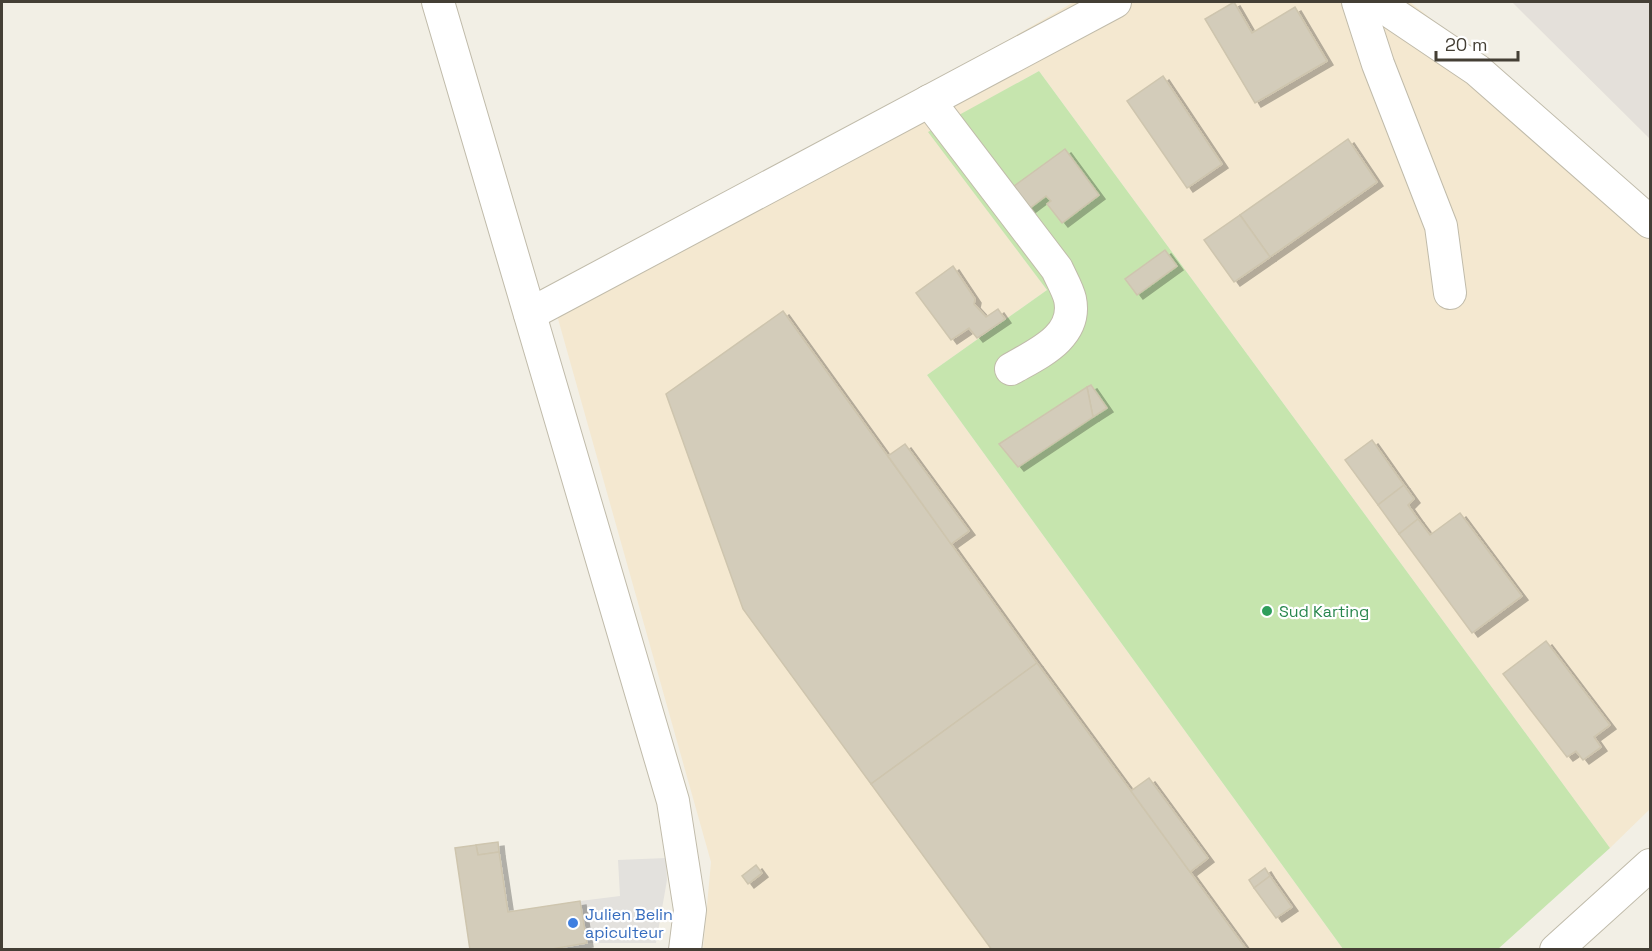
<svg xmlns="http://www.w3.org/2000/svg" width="1652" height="951" font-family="'Space Grotesk',sans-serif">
  <defs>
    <filter id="shadow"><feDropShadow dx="6" dy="4" stdDeviation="0" flood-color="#0004"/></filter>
  </defs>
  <rect width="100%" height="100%" fill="#f2efe5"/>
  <path fill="#f4e8d0" d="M1074 2H1410L1470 50 1650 218V809L1610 848 1039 71 929 132 1047 290 927 375 1343 949H703L711 862 553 301Z"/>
  <path fill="#e4e0da" d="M1512 2H1650V139Z"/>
  <path fill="#c6e5ae" d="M1039 71 1610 848 1498 949H1343L927 375 1047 290 928 132Z"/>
  <path fill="#e3e1dd" d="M666 858 667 880 656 943H587L580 901 620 896 618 860Z"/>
  <g fill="#d3ccba" stroke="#cec5ae" stroke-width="1.5" filter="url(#shadow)">
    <path d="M1234 2 1252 33 1295 7 1327 61 1255 103 1205 19Z"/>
    <path d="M1163 76 1222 164 1187 188 1127 101Z"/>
    <path d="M1348 139 1377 182 1270 257 1240 215Z"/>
    <path d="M1065 149 1099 195 1062 223 1047 204 1051 201 1046 196 1026 211 1010 189Z"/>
    <path d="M1240 215 1270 257 1234 282 1204 240Z"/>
    <path d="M1165 250 1177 266 1137 295 1125 279Z"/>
    <path d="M953 266 975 299 974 304 986 317 998 309 1005 319 977 338 969 328 951 340 916 293Z"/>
    <path d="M783 311 1037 663 871 784 743 609 666 394Z"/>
    <path d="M1091 385 1107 408 1093 417 1087 387Z"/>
    <path d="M1087 387 1093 417 1018 467 999 444Z"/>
    <path d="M1372 440 1404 485 1378 505 1345 460Z"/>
    <path d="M905 444 969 531 951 544 888 456Z"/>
    <path d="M1404 485 1414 499 1408 505 1418 519 1399 534 1378 505Z"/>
    <path d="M1460 513 1522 596 1472 633 1399 534 1418 519 1430 535Z"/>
    <path d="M1546 641 1610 725 1594 737 1601 747 1583 760 1576 751 1567 757 1503 674Z"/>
    <path d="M1037 663 1131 791 1247 950H992L871 784Z"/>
    <path d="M1149 778 1208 858 1190 872 1131 791Z"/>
    <path d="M498 842 499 852 478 855 476 845Z"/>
    <path d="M476 845 478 855 499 852 508 912 580 901 587 943 546 950H470L455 848Z"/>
    <path d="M756 865 762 873 748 884 742 876Z"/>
    <path d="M1265 868 1270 876 1254 888 1249 880Z"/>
    <path d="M1270 876 1292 907 1276 918 1254 888Z"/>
  </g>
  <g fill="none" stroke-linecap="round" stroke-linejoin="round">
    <defs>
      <g id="minor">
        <path d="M438 2 673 801 690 910 685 950"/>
        <path d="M1358 2 1378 64 1441 226 1450 293"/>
        <path d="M1376 2 1477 70 1650 222"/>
        <path d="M929 101 1057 269C1061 278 1068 290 1070 299 1078 337 1037 354 1011 369"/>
        <path d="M530 314 1115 2"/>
        <path d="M1556 950 1650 865"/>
      </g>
    </defs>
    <use href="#minor" stroke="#c0bbaa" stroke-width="34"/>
    <use href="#minor" stroke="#fff" stroke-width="32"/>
  </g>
  <circle fill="#2e9e5b" stroke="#fff" stroke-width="2" cx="1267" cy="611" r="6"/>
  <circle fill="#3f7fe0" stroke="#fff" stroke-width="2" cx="573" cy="923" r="6"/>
  <g text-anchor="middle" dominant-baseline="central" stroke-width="4.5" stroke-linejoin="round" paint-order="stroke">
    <g font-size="16" fill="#27864d" stroke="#fff" text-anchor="start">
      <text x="1279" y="611">Sud Karting</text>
    </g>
    <g font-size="16" fill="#366cbe" stroke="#fff" text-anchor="start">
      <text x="585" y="914">Julien Belin<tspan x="585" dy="18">apiculteur</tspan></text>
    </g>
  </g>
  <rect width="1652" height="951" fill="none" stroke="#443f35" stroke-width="6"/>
  <path d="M1436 51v9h82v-9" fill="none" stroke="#443f35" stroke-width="3"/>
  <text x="1445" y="51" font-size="18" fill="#443f35" stroke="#ffffff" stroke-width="4.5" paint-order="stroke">20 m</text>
</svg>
